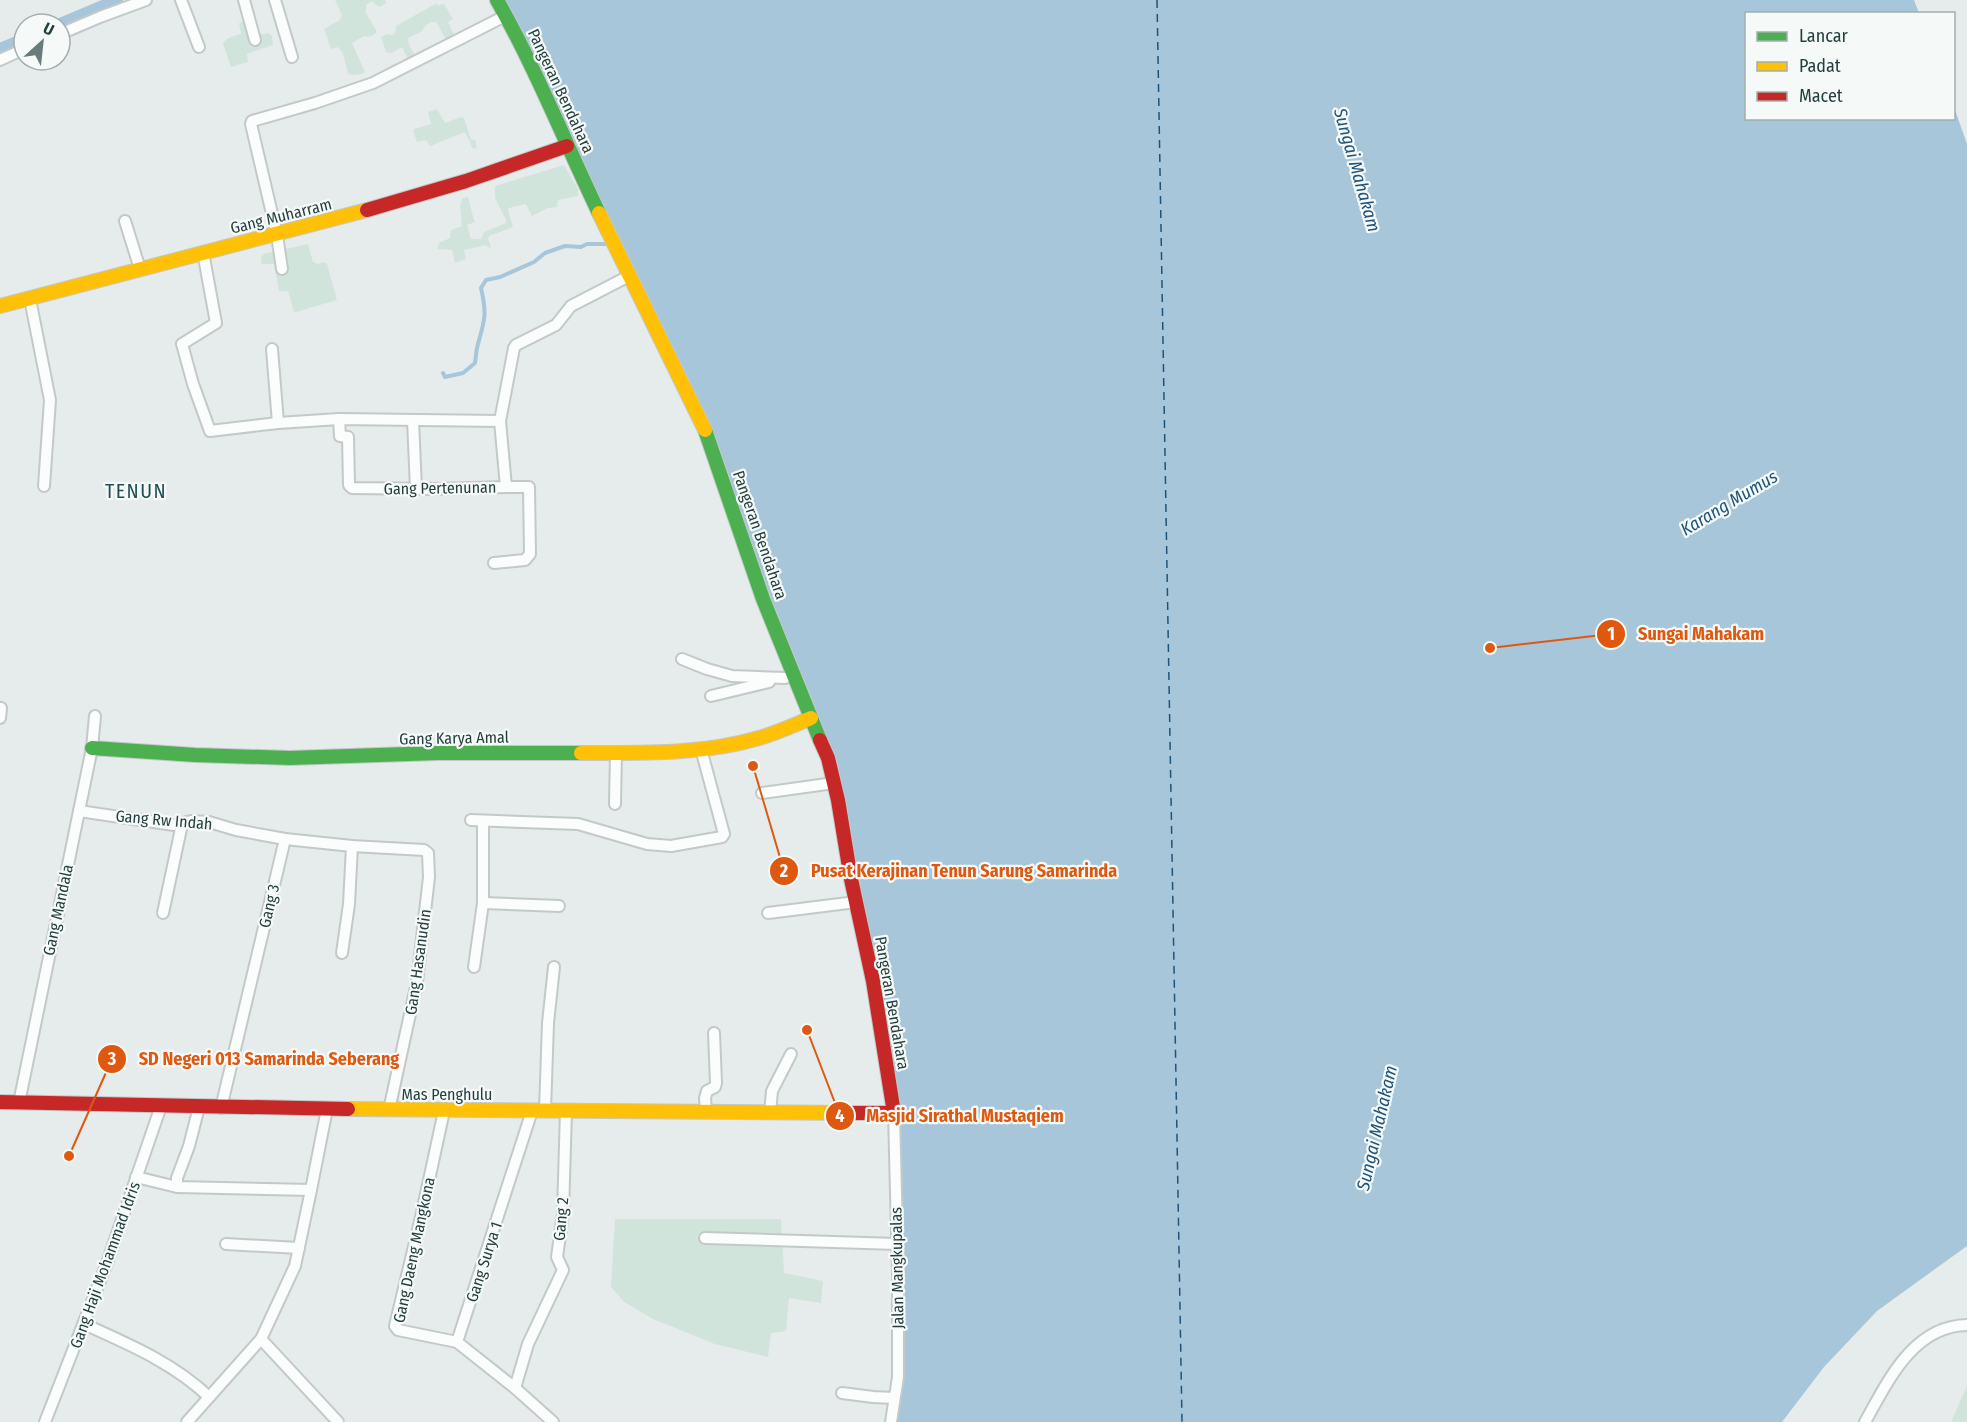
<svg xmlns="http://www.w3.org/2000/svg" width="1967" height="1422" font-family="'Fira Sans Condensed',sans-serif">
  <rect width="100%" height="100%" fill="#e6eceb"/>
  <g fill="#d0e4dc">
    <path d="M335 0H385L386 2 385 4 379 7 372 1 366 5V13L377 32 370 37 364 36 352 43 365 72C360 75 354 76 348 74L343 53 338 47 331 49 324 29 340 20 342 15Z"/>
    <path d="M437 3V6L444 4 453 19 448 22 455 37 447 41 436 22C427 21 425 27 421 32L408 38 409 45 416 57 409 61 402 47 391 53 386 52 381 37 387 34 392 35 395 33 396 26Z"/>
    <path d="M251 18 257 35 269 33 272 36 273 45 249 53 247 54 248 62 231 67 223 44C226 37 234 36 241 34L239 23Z"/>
    <path d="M437 109 445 123 461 117 464 118 471 140H475L477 148 473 149 465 132 430 146 426 140 417 142 413 131 414 129 431 124 428 112Z"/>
    <path d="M564 165 578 189V196L558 200 557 207 548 208 532 216 526 204 509 208 508 210 513 227 489 236 488 239 491 247 489 248 486 245 464 250 466 259 455 263 452 250 437 249 439 243 450 238 451 230 462 226 460 205 463 198 468 197 474 220 475 222 467 225 471 239H481L484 232 506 223V220L495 198V186Z"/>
    <path d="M308 244 313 262 318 264 324 262 327 264 337 300 296 312H294L288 291H279L274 264H262L261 257 264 254Z"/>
    <path d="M615 1219H781L784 1273 823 1281 821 1303 789 1298 786 1331 771 1333 768 1357 715 1344 653 1319 624 1302 611 1287Z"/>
    <path d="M1967 1386V1422H1951Z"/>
  </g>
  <path fill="#a8c6da" d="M501 0H1914L1919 13 1746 14V118H1954V107L1967 144V1246L1877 1311 1824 1367 1782 1422H893L899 1391 903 1252 893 1072 812 714 714 438Z"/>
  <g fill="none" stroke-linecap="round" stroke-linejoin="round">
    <path stroke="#a8c6da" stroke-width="4" d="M443 373 445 377 463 373 475 363C476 357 476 350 478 344 485 319 487 314 481 288L486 280 500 277 534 262 545 253 565 246 581 247 587 244H607"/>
    <g stroke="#a8c6da" stroke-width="12">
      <path d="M60 24 117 0"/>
      <path d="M0 49 24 39"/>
    </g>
    <path stroke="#1e547b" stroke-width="1.5" stroke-dasharray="8 6" stroke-linecap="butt" d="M1157 0 1182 1422"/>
    <defs>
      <g id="street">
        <path d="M181 0 199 47"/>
        <path d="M244 0 255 40"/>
        <path d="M275 0 292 57"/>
        <path d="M60 34 100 17 146 0"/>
        <path d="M0 60 24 49"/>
        <path d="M125 221 140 269"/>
        <path d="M203 252 216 323 182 344 193 384 210 431 278 423 339 419 500 421"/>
        <path d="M282 269 277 235 251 124 252 121 315 103 373 83 507 15"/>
        <path d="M30 299 50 400 44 486"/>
        <path d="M272 349 278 423"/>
        <path d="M339 419 340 436 348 437 349 485 352 488 434 489 506 487 500 421 514 348 516 345 556 325 571 306 629 276"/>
        <path d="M413 420 416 489"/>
        <path d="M494 563 525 560 530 554 529 487H506"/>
        <path d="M682 659 707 669 732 676 785 678"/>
        <path d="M711 696 769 682"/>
        <path d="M0 718 1 708"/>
        <path d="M762 793 834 783"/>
        <path d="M615 804 616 753"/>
        <path d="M79 811 174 825 191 821 209 822 236 830 285 839"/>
        <path d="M471 820 578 824 647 844 671 846 722 837 724 834 701 749"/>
        <path d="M483 903 559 906"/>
        <path d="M163 913 182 824"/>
        <path d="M768 913 856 902"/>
        <path d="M342 953 349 904 352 846"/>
        <path d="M474 967 483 903V821"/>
        <path d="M19 1103 92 748 95 716"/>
        <path d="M221 1108 285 839 352 846 424 850 428 853 429 877 417 982 389 1110"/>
        <path d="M545 1110 548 1023 554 967"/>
        <path d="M444 1111 421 1217 395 1326 398 1330 457 1342"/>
        <path d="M532 1111 457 1342 515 1388 553 1422"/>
        <path d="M706 1111 705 1098 707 1091 715 1087 716 1083 714 1033"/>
        <path d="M770 1112 772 1091 791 1054"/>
        <path d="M136 1177 177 1187 311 1190 327 1109"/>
        <path d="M177 1187V1178L189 1146 199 1107"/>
        <path d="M705 1238 897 1244"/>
        <path d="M226 1244 299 1248"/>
        <path d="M84 1324C128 1344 174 1363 209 1397"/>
        <path d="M261 1339 338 1422"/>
        <path d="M515 1388 528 1344 563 1270 557 1257 563 1214 566 1110"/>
        <path d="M842 1393 873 1397 894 1398"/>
        <path d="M45 1422 107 1263 161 1106"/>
        <path d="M187 1422 261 1339 295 1266 311 1190"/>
        <path d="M891 1422 898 1377V1273L894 1113"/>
        <path d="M1865 1422C1888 1381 1913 1326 1967 1325"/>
      </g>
      <g id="fast">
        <path d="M497 0C536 69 565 142 599 213"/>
        <path d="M705 430 763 599 820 740"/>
        <path d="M92 748 195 755 290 758 438 753H581"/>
      </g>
      <g id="slow">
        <path d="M599 213 705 430"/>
        <path d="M0 306 367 210"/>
        <path d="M581 753C640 753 702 755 759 738 777 733 794 725 811 718"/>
        <path d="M348 1109 851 1113"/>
      </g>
      <g id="jam">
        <path d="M367 210 466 181 567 146"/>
        <path d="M820 740 828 758 838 800 851 879 873 981 894 1113H851"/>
        <path d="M0 1102 348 1109"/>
      </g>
    </defs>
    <use href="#street" stroke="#c3c9c8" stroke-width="14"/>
    <use href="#fast" stroke="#c2c9c8" stroke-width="16"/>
    <use href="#slow" stroke="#c2c9c8" stroke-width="16"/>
    <use href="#jam" stroke="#c2c9c8" stroke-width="16"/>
    <use href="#street" stroke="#fbfcfc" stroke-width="10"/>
    <use href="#fast" stroke="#4caf50" stroke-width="14"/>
    <use href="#slow" stroke="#ffc107" stroke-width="14"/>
    <use href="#jam" stroke="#c62828" stroke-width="14"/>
  </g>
  <g text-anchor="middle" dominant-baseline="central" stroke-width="4.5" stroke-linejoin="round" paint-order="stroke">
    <g font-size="16" fill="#243f3f" stroke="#f5faf9">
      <text transform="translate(561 91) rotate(65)">Pangeran Bendahara</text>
      <text transform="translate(281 216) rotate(-14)">Gang Muharram</text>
      <text transform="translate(440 488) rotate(-1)">Gang Pertenunan</text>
      <text transform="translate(760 535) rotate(71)">Pangeran Bendahara</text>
      <text transform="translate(454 738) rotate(-1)">Gang Karya Amal</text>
      <text transform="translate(164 820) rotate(5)">Gang Rw Indah</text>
      <text transform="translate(269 906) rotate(-77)">Gang 3</text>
      <text transform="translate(58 910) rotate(-78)">Gang Mandala</text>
      <text transform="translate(418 962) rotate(-82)">Gang Hasanudin</text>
      <text transform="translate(892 1003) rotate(80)">Pangeran Bendahara</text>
      <text x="447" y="1094">Mas Penghulu</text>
      <text transform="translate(561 1219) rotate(-85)">Gang 2</text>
      <text transform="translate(414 1250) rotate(-78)">Gang Daeng Mangkona</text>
      <text transform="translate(484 1262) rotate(-72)">Gang Surya 1</text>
      <text transform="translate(105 1265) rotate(-70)">Gang Haji Mohammad Idris</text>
      <text transform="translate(897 1268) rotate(-91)">Jalan Mangkupalas</text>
    </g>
    <g font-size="18" font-style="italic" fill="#1e547b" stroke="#f5faf9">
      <text transform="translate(1357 170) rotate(74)">Sungai Mahakam</text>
      <text transform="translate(1729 503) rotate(-31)">Karang Mumus</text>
      <text transform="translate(1377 1128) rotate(-77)">Sungai Mahakam</text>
    </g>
    <g font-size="20" letter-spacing="1.5" fill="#1f5152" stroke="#f5faf9">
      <text x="136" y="491">TENUN</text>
    </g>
  </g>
  <path fill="none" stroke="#de580f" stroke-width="2" d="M1490 648L1611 634M753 766L784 871M69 1156L112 1059M807 1030L840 1116"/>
  <g fill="#de580f" stroke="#f5faf9" stroke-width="2">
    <circle cx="1490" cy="648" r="6"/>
    <circle cx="753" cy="766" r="6"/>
    <circle cx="69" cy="1156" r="6"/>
    <circle cx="807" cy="1030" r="6"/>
    <circle cx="1611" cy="634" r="15"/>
    <circle cx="784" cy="871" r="15"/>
    <circle cx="112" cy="1059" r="15"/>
    <circle cx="840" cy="1116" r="15"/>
  </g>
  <g font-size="18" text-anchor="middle" font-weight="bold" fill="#fff">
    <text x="1611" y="640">1</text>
    <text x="784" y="877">2</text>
    <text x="112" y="1065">3</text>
    <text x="840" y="1122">4</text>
  </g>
  <g font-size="18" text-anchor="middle" font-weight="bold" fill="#de580f" stroke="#f5faf9" stroke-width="4.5" stroke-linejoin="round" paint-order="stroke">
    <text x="1701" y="640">Sungai Mahakam</text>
    <text x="964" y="877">Pusat Kerajinan Tenun Sarung Samarinda</text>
    <text x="269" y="1065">SD Negeri 013 Samarinda Seberang</text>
    <text x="965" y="1122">Masjid Sirathal Mustaqiem</text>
  </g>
  <rect x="1745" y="12" width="210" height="108" fill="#f5faf9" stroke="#a1afaf" stroke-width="1.5"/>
  <rect x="1757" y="32" width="30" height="9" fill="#4caf50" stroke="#a1afaf" stroke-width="1.5"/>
  <text x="1799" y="42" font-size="18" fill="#243f3f">Lancar</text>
  <rect x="1757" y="62" width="30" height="9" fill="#ffc107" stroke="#a1afaf" stroke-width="1.5"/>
  <text x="1799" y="72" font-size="18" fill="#243f3f">Padat</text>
  <rect x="1757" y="92" width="30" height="9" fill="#c62828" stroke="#a1afaf" stroke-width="1.5"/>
  <text x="1799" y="102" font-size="18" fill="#243f3f">Macet</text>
  <g transform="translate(42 42) rotate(27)"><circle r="28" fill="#f5faf9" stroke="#a1afaf" stroke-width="1.5"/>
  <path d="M0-4.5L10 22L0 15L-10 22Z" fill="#687c7b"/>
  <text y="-9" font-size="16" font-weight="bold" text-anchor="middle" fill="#243f3f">U</text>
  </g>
</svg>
